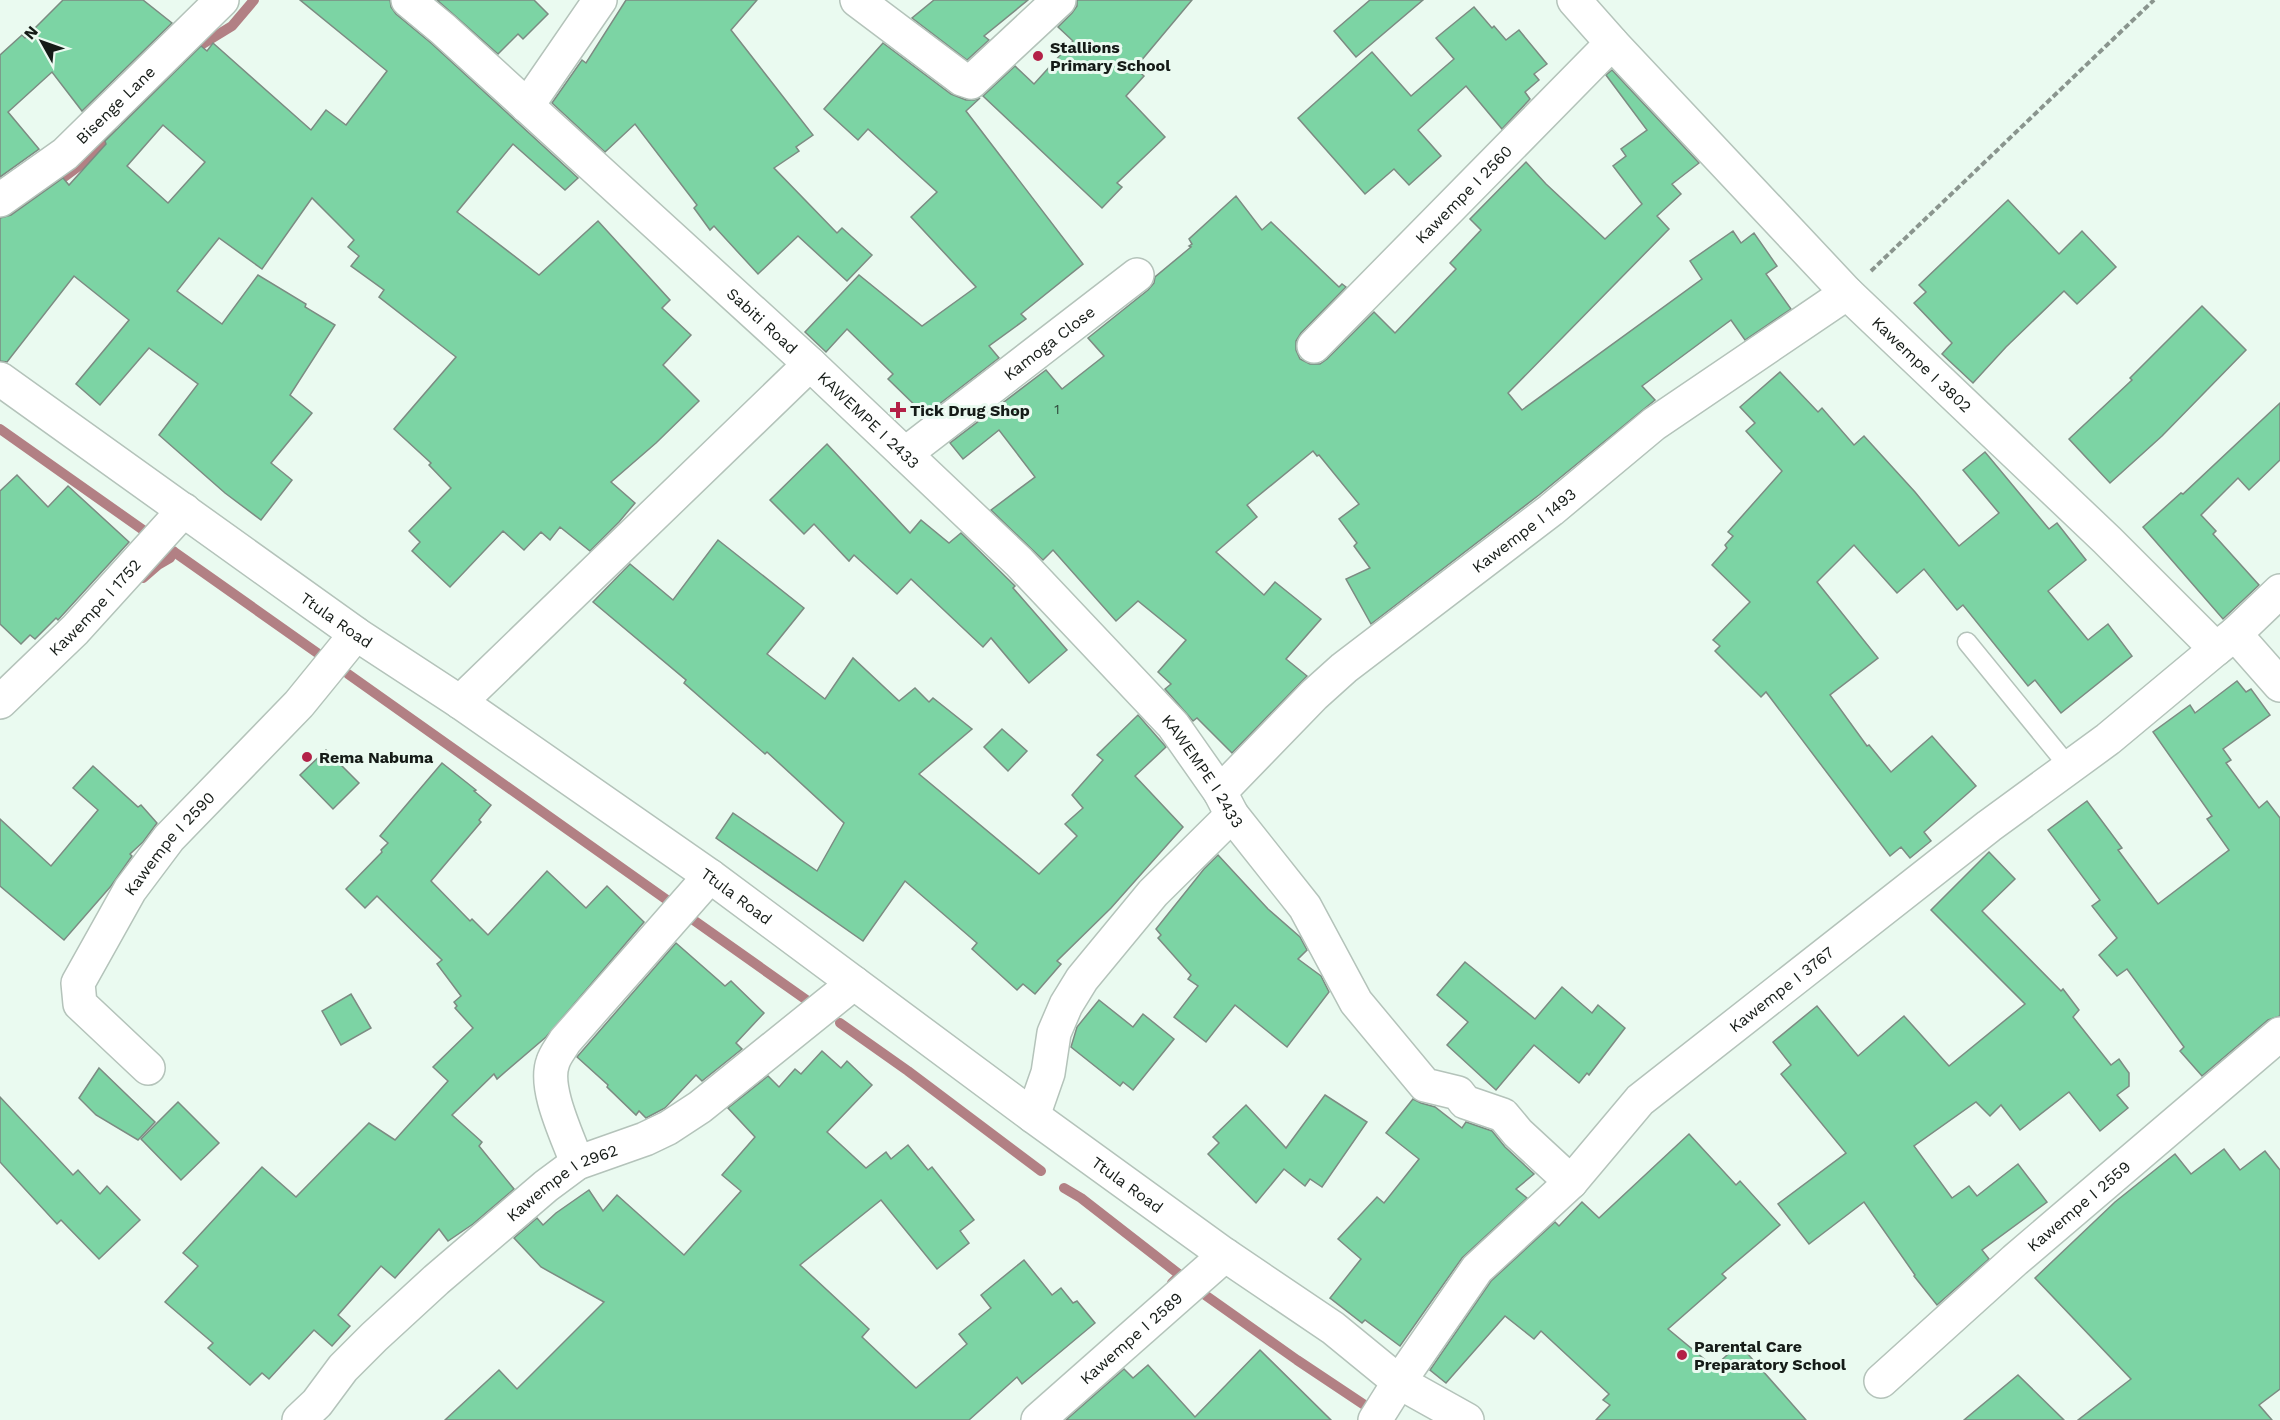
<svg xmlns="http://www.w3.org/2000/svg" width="2280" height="1420" font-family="'Work Sans',sans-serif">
  <rect width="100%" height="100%" fill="#eafaf0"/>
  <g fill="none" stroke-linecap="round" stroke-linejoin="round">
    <g stroke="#b28084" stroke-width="10">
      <path d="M184 58 201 45 232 26 254 0"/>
      <path d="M125 122 161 82"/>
      <path d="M0 219 25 206 79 166 114 133"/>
      <path d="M0 429 323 657"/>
      <path d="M143 578 158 565 170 558 173 551"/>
      <path d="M348 674 667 900"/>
      <path d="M692 919 815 1006"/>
      <path d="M840 1023 908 1071 1041 1171"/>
      <path d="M1064 1188 1081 1198 1180 1275 1172 1283"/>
      <path d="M1198 1290 1297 1360 1375 1412"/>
    </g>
  </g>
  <g fill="#7cd4a4" stroke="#7c8b82" stroke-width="1.5" fill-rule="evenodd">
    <path d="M63 0H143L172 23 82 111 52 72 8 112 39 149 0 177V55L22 35 25 38Z"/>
    <path d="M300 0H390L391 7 396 14 431 43 578 178 565 190 513 144 457 212 539 275 598 221 670 300 662 308 691 335 663 365 699 401 656 443 611 482 635 503 619 522 590 551 560 527 550 540 541 532 524 550 503 531 450 587 412 551 420 542 409 531 451 488 429 465 431 463 394 429 456 357 379 297 384 290 351 266 359 256 348 247 354 240 312 198 262 269 219 238 177 291 222 324 258 275 306 304 305 307 335 325 290 395 312 413 271 463 292 480 261 520 225 493 159 435 198 384 149 348 100 405 76 384 129 320 74 276 7 362 0 361V218L11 215 63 178 69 185 106 144 105 141 201 46 207 51 213 43 311 130 326 110 346 125 387 71ZM163 125 205 162 168 203 127 166Z"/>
    <path d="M437 0H534L548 14 523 39 518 34 498 54Z"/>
    <path d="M626 0H757L731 30 813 135 796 147 799 151 774 168 837 233 842 228 872 255 847 281 798 236 758 274 714 226 710 230 694 208 697 205 635 124 605 152 552 103 582 60 586 63Z"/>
    <path d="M934 0H1028L984 36 989 40 967 60 912 18Z"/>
    <path d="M1077 0H1192L1135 68 1144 76 1126 96 1165 137 1117 183 1122 187 1102 208 983 96 1015 66 1034 84 1073 41 1058 27 1072 13 1077 6Z"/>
    <path d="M1370 0H1423L1356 57 1334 31Z"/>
    <path d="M1474 7 1492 28 1494 26 1506 40 1519 30 1547 64 1534 74 1539 80 1525 92 1530 99 1502 129 1466 86 1418 130 1441 156 1409 185 1394 169 1365 194 1298 118 1372 52 1411 96 1454 59 1436 38Z"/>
    <path d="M883 43 951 94 966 100H974L980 98 966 111 1083 264 1021 314 1026 319 989 346 999 358 925 415 888 379 893 374 847 329 826 352 805 332 859 275 922 326 976 287 911 217 937 192 868 129 858 140 824 109Z"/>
    <path d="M1612 70 1699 163 1672 184 1681 194 1657 216 1669 229 1508 393 1522 410 1702 279 1690 261 1733 231 1741 243 1754 233 1777 266 1766 274 1791 309 1745 340 1731 320 1642 386 1655 400 1539 495 1371 624 1346 579 1370 568 1354 546 1357 543 1339 519 1359 504 1319 455 1317 456 1313 451 1247 505 1257 517 1216 552 1264 595 1275 582 1321 619 1286 659 1307 676 1232 753 1197 718 1193 721 1165 689 1171 684 1158 672 1186 640 1138 601 1116 621 1053 550 1043 560 991 510 1035 477 999 430 963 459 950 443 1046 370 1062 389 1104 356 1088 338 1148 290 1154 283 1155 277 1191 247 1189 246 1192 244 1189 239 1236 196 1262 230 1271 222 1339 287 1342 284 1346 287 1301 333 1296 341V350L1300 359 1310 364H1320L1327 359 1374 312 1395 333 1456 269 1450 263 1481 230 1470 219 1526 162 1546 184 1605 239 1642 204 1613 166 1626 156 1621 149 1647 130 1606 75Z"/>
    <path d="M2008 200 2059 254 2082 231 2116 267 2077 304 2064 291 2006 347 1973 383 1942 354 1952 343 1914 303 1926 292 1919 285Z"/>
    <path d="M2202 306 2246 350 2162 436 2110 483 2069 439 2132 380 2130 378Z"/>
    <path d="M1780 372 1818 412 1822 408 1854 445 1864 436 1915 492 1959 546 1999 513 1963 470 1985 452 2049 529 2057 523 2086 560 2048 591 2088 640 2108 624 2132 656 2061 713 2035 680 2028 686 1963 605 1957 610 1924 569 1897 593 1854 545 1817 582 1878 658 1830 695 1867 746 1869 745 1891 772 1932 736 1976 786 1924 832 1931 841 1910 858 1901 847 1890 856 1766 692 1761 697 1715 651 1720 646 1713 640 1750 602 1712 565 1727 548 1725 545 1733 536 1728 532 1782 471 1746 431 1755 423 1740 407Z"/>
    <path d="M2280 403V460L2249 490 2238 478 2201 515 2216 531 2213 534 2259 585 2223 619 2143 527 2181 493 2183 494Z"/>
    <path d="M827 444 910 533 921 520 949 543 961 533 1015 586 1013 588 1067 650 1029 683 991 638 983 647 911 579 897 594 854 555 849 561 814 524 804 534 770 500Z"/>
    <path d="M17 475 48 507 68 486 129 542 58 620 56 618 35 639 30 635 21 644 0 624V491Z"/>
    <path d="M718 540 804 608 767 654 825 699 853 658 899 701 915 688 929 702 933 698 972 729 919 774 1039 874 1077 836 1065 824 1083 808 1072 795 1103 760 1097 755 1138 715 1166 747 1135 776 1183 827 1111 908 1057 961 1061 964 1035 994 1023 984 1017 990 972 949 977 943 905 881 863 941 716 838 733 813 817 871 844 823 767 752 765 754 684 683 686 680 593 602 630 564 673 600Z"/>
    <path d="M2237 681 2246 692 2251 689 2270 715 2223 749 2231 760 2226 763 2259 808 2267 801 2280 818V1016L2268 1020 2202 1076 2180 1051 2184 1047 2127 969 2117 976 2099 955 2117 938 2092 906 2100 900 2048 830 2087 801 2122 848 2118 850 2158 904 2229 850 2207 819 2212 816 2153 732 2190 705 2195 713Z"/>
    <path d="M1002 729 1027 751 1008 771 984 747Z"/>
    <path d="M326 750 359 783 333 809 300 775Z"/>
    <path d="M442 763 476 790 474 791 491 805 479 820 481 822 431 881 470 921 472 919 488 935 547 871 586 908 607 886 644 922 546 1037 497 1079 494 1074 452 1115 482 1142 479 1146 514 1189 473 1224 448 1241 439 1229 395 1278 381 1266 338 1315 350 1326 332 1346 314 1330 269 1379 262 1373 250 1385 208 1348 213 1343 165 1302 198 1266 183 1253 262 1167 296 1197 369 1123 395 1140 448 1081 433 1067 473 1028 455 1008 457 1006 454 1002 461 996 437 964 442 960 377 896 365 908 346 889 382 852 381 850 388 843 380 836Z"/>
    <path d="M93 766 138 807 141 805 157 823 143 842 130 854 132 856 111 886 64 940 0 886V819L51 866 98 810 73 788Z"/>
    <path d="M1989 852 2015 879 1982 911 2061 991 2063 989 2079 1010 2073 1017 2111 1065 2119 1059 2129 1073V1086L2117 1095 2128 1108 2100 1131 2069 1092 2020 1130 2001 1105 1990 1116 1976 1102 1914 1146 1952 1198 1969 1186 1977 1196 2018 1164 2047 1202 1982 1250 1989 1259 1937 1305 1914 1276 1915 1275 1864 1202 1809 1244 1778 1204 1846 1153 1781 1074 1791 1065 1773 1042 1817 1006 1858 1056 1904 1016 1949 1066 2025 1004 1931 910Z"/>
    <path d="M1218 855 1268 909 1300 937 1307 950 1298 959 1321 976 1329 992 1287 1047 1235 1005 1206 1042 1174 1017 1198 986 1188 979 1191 975 1158 938 1161 935 1156 929 1204 869Z"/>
    <path d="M676 943 725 986 731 981 764 1013 736 1043 742 1049 702 1081 696 1075 665 1108 646 1118 639 1111 636 1115 607 1087 608 1085 577 1057Z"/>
    <path d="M1465 962 1535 1019 1562 987 1592 1013 1598 1005 1625 1028 1589 1075 1587 1073 1579 1083 1534 1045 1496 1090 1447 1045 1468 1022 1437 995Z"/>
    <path d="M351 994 371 1028 341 1045 322 1011Z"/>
    <path d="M1099 1000 1133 1027 1143 1014 1174 1039 1133 1090 1123 1082 1120 1086 1071 1047 1077 1027Z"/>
    <path d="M822 1051 841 1068 847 1061 872 1085 827 1132 866 1168 886 1152 891 1159 908 1145 928 1170 932 1167 974 1220 960 1231 969 1243 937 1269 881 1200 800 1265 869 1329 862 1337 916 1388 967 1344 959 1334 991 1308 981 1295 1024 1260 1052 1295 1061 1288 1073 1303 1077 1301 1095 1323 1022 1384 1017 1377 969 1420H445L499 1370 517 1389 604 1302 541 1267 514 1238 537 1218 543 1225 556 1213 589 1190 603 1211 617 1195 684 1255 741 1191 722 1175 755 1137 728 1108 768 1076 779 1087 795 1069 801 1074Z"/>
    <path d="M99 1068 155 1122 138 1140 96 1115 79 1098Z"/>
    <path d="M1325 1095 1367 1122 1322 1187 1310 1179 1305 1186 1284 1169 1256 1203 1208 1154 1219 1143 1213 1137 1246 1105 1286 1148Z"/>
    <path d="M0 1097 73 1175 78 1170 100 1194 107 1186 140 1220 99 1259 61 1220 57 1224 0 1162Z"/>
    <path d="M1413 1099 1421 1103 1435 1107 1462 1128 1466 1122 1492 1131 1505 1147 1534 1174 1516 1189 1527 1198 1462 1258 1400 1346 1365 1320 1362 1323 1330 1298 1361 1259 1338 1239 1377 1197 1384 1203 1419 1159 1386 1133Z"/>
    <path d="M178 1102 219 1143 181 1180 141 1139Z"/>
    <path d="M1689 1134 1736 1185 1740 1181 1780 1225 1722 1274 1726 1278 1668 1329 1714 1367 1739 1344 1806 1420H1596L1610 1405 1603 1400 1609 1394 1541 1331 1534 1339 1505 1316 1446 1383 1430 1370 1491 1281 1555 1222 1559 1226 1582 1202 1599 1218Z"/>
    <path d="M2224 1149 2240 1170 2265 1151 2280 1170V1389L2259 1405 2272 1420H2078L2131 1379 2035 1278 2115 1202 2175 1154 2191 1174Z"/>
    <path d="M1260 1350 1331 1420H1066L1124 1369 1133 1378 1148 1365 1195 1417Z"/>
    <path d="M2018 1375 2064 1420H1964Z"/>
  </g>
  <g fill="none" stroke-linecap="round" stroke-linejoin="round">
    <defs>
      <path id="lane" d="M1967 642 2069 767"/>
      <g id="street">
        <path id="s1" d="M408 0 443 29 810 364 460 702"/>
        <path d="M857 0 962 79 971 82 1059 0"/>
        <path id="s2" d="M1574 0 1612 43 1847 293 2107 540 2216 649 2235 634 2280 685"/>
        <path d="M527 106 600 0"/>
        <path id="s3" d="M0 200 65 154 222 0"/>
        <path id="s4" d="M1314 346 1612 43"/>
        <path id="s5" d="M810 364 1019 562 1173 725 1220 792 1232 815 1305 907 1356 1002 1425 1085 1458 1093 1465 1102 1503 1115 1518 1133 1571 1182"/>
        <path id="s6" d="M0 379 356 634 460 702 710 876 1033 1116 1225 1255 1333 1328 1399 1382 1467 1420"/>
        <path id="s7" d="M905 454 1137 275"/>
        <path d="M2235 634 2280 591"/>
        <path id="s8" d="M0 702 75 630 184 510"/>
        <path id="s9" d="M1220 792 1314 695 1344 668 1551 510 1654 424 1847 293"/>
        <path id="s10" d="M148 1068 80 1004 78 983 130 890 169 838 299 704 356 634"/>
        <path d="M1033 1116 1048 1073 1054 1033 1066 1005 1082 979 1153 893 1232 815"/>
        <path d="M577 1163C568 1137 543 1088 553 1062 555 1055 561 1048 565 1041L710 876"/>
        <path id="s11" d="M1881 1381 2015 1260 2280 1034"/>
        <path id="s12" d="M299 1420 317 1403 343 1368 374 1337 436 1280 546 1186 577 1163 645 1139 668 1128 700 1107 854 983"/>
        <path id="s13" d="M1038 1420 1225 1255"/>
        <path id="s14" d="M1375 1420 1399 1382 1477 1269 1571 1182 1640 1100 1989 826 2108 739 2216 649"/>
      </g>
    </defs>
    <use href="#lane" stroke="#b4c3ba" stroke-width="21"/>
    <use href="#street" stroke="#b4c3ba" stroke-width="36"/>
    <path stroke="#8a958e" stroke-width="4" stroke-dasharray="6 3" stroke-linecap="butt" d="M1871 271 2154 0"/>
    <use href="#lane" stroke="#fff" stroke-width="18"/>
    <use href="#street" stroke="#fff" stroke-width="33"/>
  </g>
  <g fill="#b32147" stroke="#eafaf0" stroke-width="2">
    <circle cx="1038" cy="56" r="6"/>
    <path d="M895 401h6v6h6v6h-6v6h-6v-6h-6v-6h6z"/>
    <circle cx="307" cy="757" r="6"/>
    <circle cx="1682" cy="1355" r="6"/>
  </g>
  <g text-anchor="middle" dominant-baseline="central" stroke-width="6" stroke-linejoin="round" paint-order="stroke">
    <g font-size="14" fill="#2f493a">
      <text x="1057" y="409">1</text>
    </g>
    <g font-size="16" font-weight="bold" fill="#151b17" stroke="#eafaf0" text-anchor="start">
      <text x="1050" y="47">Stallions<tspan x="1050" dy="18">Primary School</tspan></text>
      <text x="910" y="410">Tick Drug Shop</text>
      <text x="319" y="757">Rema Nabuma</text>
      <text x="1694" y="1346">Parental Care<tspan x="1694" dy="18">Preparatory School</tspan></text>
    </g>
    <g font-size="16" fill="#151b17" stroke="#eafaf0">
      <text stroke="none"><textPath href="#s3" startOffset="150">Bisenge Lane</textPath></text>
      <text stroke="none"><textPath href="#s4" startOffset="213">Kawempe I 2560</textPath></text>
      <text stroke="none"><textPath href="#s1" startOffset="478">Sabiti Road</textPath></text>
      <text stroke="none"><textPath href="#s7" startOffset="182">Kamoga Close</textPath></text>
      <text stroke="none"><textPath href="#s2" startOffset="504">Kawempe I 3802</textPath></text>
      <text stroke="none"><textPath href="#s5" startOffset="81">KAWEMPE I 2433</textPath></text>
      <text stroke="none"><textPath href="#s9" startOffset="402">Kawempe I 1493</textPath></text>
      <text stroke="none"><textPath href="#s8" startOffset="134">Kawempe I 1752</textPath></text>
      <text stroke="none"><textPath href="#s6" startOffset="414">Ttula Road</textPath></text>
      <text stroke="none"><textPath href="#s5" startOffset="567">KAWEMPE I 2433</textPath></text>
      <text stroke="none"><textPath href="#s10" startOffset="282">Kawempe I 2590</textPath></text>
      <text stroke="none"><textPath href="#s6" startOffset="900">Ttula Road</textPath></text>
      <text stroke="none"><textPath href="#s14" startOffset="597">Kawempe I 3767</textPath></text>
      <text stroke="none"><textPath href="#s6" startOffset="1386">Ttula Road</textPath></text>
      <text stroke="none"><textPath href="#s12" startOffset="357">Kawempe I 2962</textPath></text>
      <text stroke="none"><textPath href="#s11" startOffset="264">Kawempe I 2559</textPath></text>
      <text stroke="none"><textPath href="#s13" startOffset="124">Kawempe I 2589</textPath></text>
    </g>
  </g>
  <g transform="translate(42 42) rotate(310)" stroke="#eafaf0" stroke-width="4.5" paint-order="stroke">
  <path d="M0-4.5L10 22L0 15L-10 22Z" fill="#151b17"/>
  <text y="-9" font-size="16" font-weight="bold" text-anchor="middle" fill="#151b17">N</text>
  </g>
</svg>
